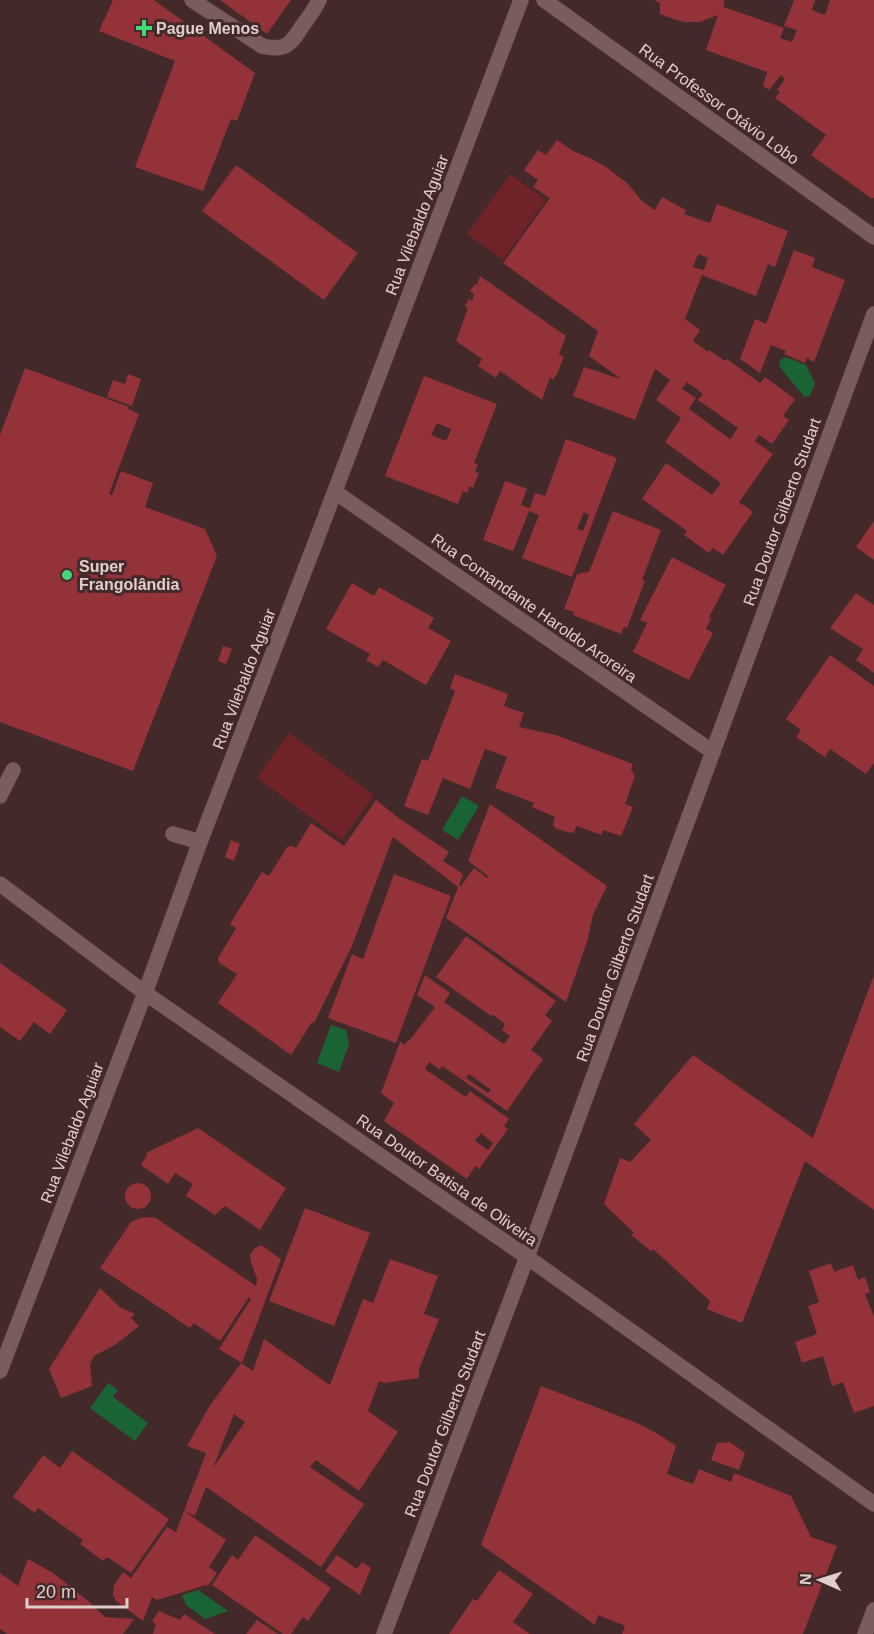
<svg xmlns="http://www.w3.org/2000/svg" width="874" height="1634" font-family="Helvetica,sans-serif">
  <rect width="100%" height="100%" fill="#432929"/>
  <g fill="#6f2328">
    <path d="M510 174 546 200 503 260 467 234Z"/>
    <path d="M289 733 374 795 342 840 257 778Z"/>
  </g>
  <g fill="#196334">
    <path d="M785 357 806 365 815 383 810 396 804 397 780 367 779 361Z"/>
    <path d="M462 796 479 806 458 840 442 830Z"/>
    <path d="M331 1025 346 1030 349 1045 339 1072 317 1063Z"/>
    <path d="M108 1383 118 1390 113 1397 148 1423 135 1441 90 1408Z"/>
    <path d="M198 1590 228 1611 205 1619 186 1605 182 1595Z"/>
  </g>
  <g fill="#933239" fill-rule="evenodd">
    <path d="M113 0H154L255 73 237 121 231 119 203 191 135 167 175 61 99 31Z"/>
    <path d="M220 0H291L267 34Z"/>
    <path d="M654 0H724V7L784 28 780 38 792 42 797 30 784 26 794 0H815L812 10 825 15 830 0H874V198H871L811 155 826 135 775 98 780 92 777 90 785 79 781 75 769 90 763 86 767 72 706 50 718 15 700 22H685L673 19 660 14V3Z"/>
    <path d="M557 140 573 151 590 158 606 167 627 183 642 201 655 210 662 197 686 210 684 214 710 223 717 204 788 231 775 267 768 264 756 296 702 275 685 319 700 330 693 341 708 352 709 350 725 361 727 359 760 383 765 377 795 399 783 416 789 420 772 444 759 435 755 441 773 454 739 502 753 512 723 555 713 548 709 553 684 535 687 531 642 499 666 463 712 495 721 483 665 442 681 418 656 400 670 380 655 369 635 420 573 396 584 367 621 379 589 356 598 331 503 263 550 198 533 187 538 180 524 170 538 150 546 155ZM698 254 708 258 704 270 693 267ZM687 382 703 394 698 400 738 428 730 439 689 409 696 398 682 389Z"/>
    <path d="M236 165 358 253 324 300 202 211Z"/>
    <path d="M794 250 815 258 812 267 845 280 814 362 806 358 805 363 784 354 786 351 771 345 760 373 740 359 755 319 766 324Z"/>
    <path d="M480 276 566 336 559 354 564 357 557 374 553 380 550 377 542 400 500 371 496 378 478 366 482 359 456 341 468 308 465 306 469 299 472 301 474 294 470 291 475 284 477 285Z"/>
    <path d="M25 368 129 407 128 409 139 414 109 494 112 495 121 471 153 483 145 507 205 529 217 556 133 771 0 722V435Z"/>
    <path d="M128 374 141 379 132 406 107 397 113 380 125 384Z"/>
    <path d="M424 376 497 404 474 463 478 464 475 472 479 473 473 488 470 486 467 493 463 491 458 504 385 476ZM437 423 451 429 446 441 431 435Z"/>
    <path d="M566 439 617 458 572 577 522 558 539 515 529 511 513 551 483 540 505 481 527 489 521 505 530 508 535 493 545 496ZM584 512 589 515 583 531 577 529Z"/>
    <path d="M613 511 661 530 642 580 645 581 627 628 624 627 621 634 573 615 574 612 564 609 577 574 589 572Z"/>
    <path d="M874 521V560L856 547Z"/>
    <path d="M672 557 726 585 709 617 711 618 706 629 713 633 689 680 633 652 647 623 640 620Z"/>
    <path d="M352 583 374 596 379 587 434 618 428 628 451 641 426 685 383 660 378 667 366 660 370 654 326 629Z"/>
    <path d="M856 593 874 605V673L856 660 863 649 830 628Z"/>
    <path d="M223 646 232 649 226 664 218 661Z"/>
    <path d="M830 655 874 686V763L866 774 830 749 825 757 796 737 801 730 786 719Z"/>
    <path d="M455 674 508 694 504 706 524 713 519 727 556 735 633 764 631 769 635 776 625 804 633 807 621 836 603 830 601 835 577 826 574 832 571 833 557 829 553 825 555 817 532 807 534 803 495 788 507 757 485 749 470 789 443 778 428 815 404 806 422 759 428 761 455 691 450 688Z"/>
    <path d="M376 800 400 819 449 852 443 861 463 874 459 885 461 886 474 868 487 878 488 876 468 861 490 804 607 886 593 915 587 942 566 1002 446 918 458 887 393 837 352 946 314 1023 312 1022 291 1055 218 1003 237 974 219 963 218 958 236 928 230 924 262 872 269 876 287 847 292 846 296 848 311 823 344 846Z"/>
    <path d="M231 840 240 844 234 861 225 857Z"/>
    <path d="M394 874 451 896 396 1043 328 1018 352 954 363 959Z"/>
    <path d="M466 936 556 1001 545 1015 552 1021 531 1050 543 1059 507 1111 442 1066 440 1070 429 1062 425 1069 466 1097 470 1091 509 1119 504 1126 508 1129 479 1169 475 1166 467 1179 384 1121 394 1103 381 1093 400 1042 405 1045 408 1040 409 1041 435 1007 417 995 425 975 450 993 444 1002 504 1044 510 1036 502 1030 505 1024 493 1015 491 1016 436 977ZM469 1074 491 1090 488 1093 466 1078ZM481 1133 493 1143 488 1150 475 1141Z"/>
    <path d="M0 963 67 1010 50 1034 34 1022 20 1041 0 1027Z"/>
    <path d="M874 975V1210L805 1161 742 1323 707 1309 710 1301 653 1249 651 1251 631 1235 634 1233 604 1204 620 1158 630 1162 651 1140 634 1124 693 1055 813 1138Z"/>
    <path d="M198 1128 286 1188 260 1230 225 1206 215 1215 186 1196 193 1184 175 1173 168 1184 141 1165 147 1155 146 1153Z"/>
    <circle cx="138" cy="1196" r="13"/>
    <path d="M305 1208 370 1233 334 1326 269 1301Z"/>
    <path d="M150 1217 156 1218 256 1286 257 1279 251 1262 250 1255 255 1248 261 1245 281 1259 242 1363 219 1349 251 1299 249 1297 220 1341 194 1323 190 1328 100 1268 131 1222 140 1218Z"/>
    <path d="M390 1259 438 1276 424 1314 439 1319 419 1369V1378L384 1383 379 1381 368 1411 398 1432 359 1491 316 1460 310 1467 364 1504 321 1567 206 1487 195 1516 184 1511 206 1453 187 1446 209 1407 241 1363 253 1371 264 1339 330 1385 363 1299 373 1303ZM234 1414 245 1422 213 1468Z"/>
    <path d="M831 1263 834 1272 853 1265 858 1280 865 1277 870 1292 865 1294 874 1317V1406L854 1413 843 1382 832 1386 823 1356 802 1363 795 1342 817 1334 808 1306 819 1302 809 1271Z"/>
    <path d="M100 1288 120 1307 135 1314 131 1318 139 1326 115 1345 94 1356 90 1364 92 1386 61 1398 49 1369Z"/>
    <path d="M541 1386 637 1423 658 1434 676 1446 667 1474 693 1484 699 1469 731 1482 734 1473 791 1496 811 1537 837 1546 803 1634H622L625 1626 598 1615 595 1625 481 1545Z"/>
    <path d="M730 1442 745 1453 739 1470 711 1460 717 1443Z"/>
    <path d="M72 1451 169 1519 131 1573 107 1557 103 1561 80 1544 83 1540 38 1508 35 1513 13 1497 43 1455 60 1468Z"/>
    <path d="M184 1511 226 1540 209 1567 217 1573 208 1586 206 1585 157 1600 152 1597 143 1621 116 1601 113 1595 114 1585 123 1572 131 1578 167 1527 176 1532Z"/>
    <path d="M255 1535 331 1588 308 1621 303 1617 291 1634H283L212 1585 232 1555 238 1560Z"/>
    <path d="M337 1555 357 1569 362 1562 371 1568 360 1595 325 1571Z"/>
    <path d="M28 1559 53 1573 88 1601 105 1617 134 1619 123 1634H7L0 1629V1573L18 1586Z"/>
    <path d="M499 1570 533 1594 513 1622 530 1634H449L473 1599 477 1601Z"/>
    <path d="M159 1611 180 1620 184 1614 215 1634H153L156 1625 152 1621Z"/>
    <path d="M257 1620 278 1634H246Z"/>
  </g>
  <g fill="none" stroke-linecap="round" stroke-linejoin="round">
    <defs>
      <g id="lane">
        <path d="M192 0 262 46C286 52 291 44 303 25 309 17 315 9 319 0"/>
        <path d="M0 796 13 770"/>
        <path d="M173 834 200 842"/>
      </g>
      <g id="street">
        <path d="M544 0 874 237"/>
        <path d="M335 492 713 752"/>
        <path d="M0 884 145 993 527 1257 874 1504"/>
        <path d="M0 1371 145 993 200 842 316 541 521 0"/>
        <path d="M384 1634 527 1257 874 314"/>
      </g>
      <path id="secondary" d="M865 1634 874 1610"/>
    </defs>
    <use href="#lane" stroke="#5c4646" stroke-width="16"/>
    <use href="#street" stroke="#5c4646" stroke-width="16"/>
    <use href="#secondary" stroke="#5c4646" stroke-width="16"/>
    <use href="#lane" stroke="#7a5c5c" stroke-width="15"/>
    <use href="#street" stroke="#7a5c5c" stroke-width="15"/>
    <use href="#secondary" stroke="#7a5c5c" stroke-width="15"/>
  </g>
  <g fill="#45d77a" stroke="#432929" stroke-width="2">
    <path d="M141 19h6v6h6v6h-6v6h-6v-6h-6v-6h6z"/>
    <circle cx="67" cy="575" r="6"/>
  </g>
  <g text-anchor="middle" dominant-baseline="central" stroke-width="6" stroke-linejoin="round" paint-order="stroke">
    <g font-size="16" font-weight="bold" fill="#e0cecd" stroke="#432929" text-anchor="start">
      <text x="156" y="28">Pague Menos</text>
      <text x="79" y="566">Super<tspan x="79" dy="18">Frangolândia</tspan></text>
    </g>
    <g font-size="16" fill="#e0cecd" stroke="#432929">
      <text transform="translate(719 104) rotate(36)">Rua Professor Otávio Lobo</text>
      <text transform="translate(417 225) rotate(-69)">Rua Vilebaldo Aguiar</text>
      <text transform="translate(782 512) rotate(-70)">Rua Doutor Gilberto Studart</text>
      <text transform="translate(534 608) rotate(35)">Rua Comandante Haroldo Aroreira</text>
      <text transform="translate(244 679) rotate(-69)">Rua Vilebaldo Aguiar</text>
      <text transform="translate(615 968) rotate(-70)">Rua Doutor Gilberto Studart</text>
      <text transform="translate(72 1133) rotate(-69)">Rua Vilebaldo Aguiar</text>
      <text transform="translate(447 1180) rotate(35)">Rua Doutor Batista de Oliveira</text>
      <text transform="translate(445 1424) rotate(-69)">Rua Doutor Gilberto Studart</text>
    </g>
  </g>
  <g transform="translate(820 1580) rotate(273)" stroke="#432929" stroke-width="4.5" paint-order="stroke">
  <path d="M0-4.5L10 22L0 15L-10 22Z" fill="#e0cecd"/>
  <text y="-9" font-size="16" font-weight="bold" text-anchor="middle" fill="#e0cecd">N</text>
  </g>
  <path d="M27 1598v9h100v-9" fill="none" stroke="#e0cecd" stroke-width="3"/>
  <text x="36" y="1598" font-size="18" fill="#e0cecd" stroke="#432929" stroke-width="4.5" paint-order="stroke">20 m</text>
</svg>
